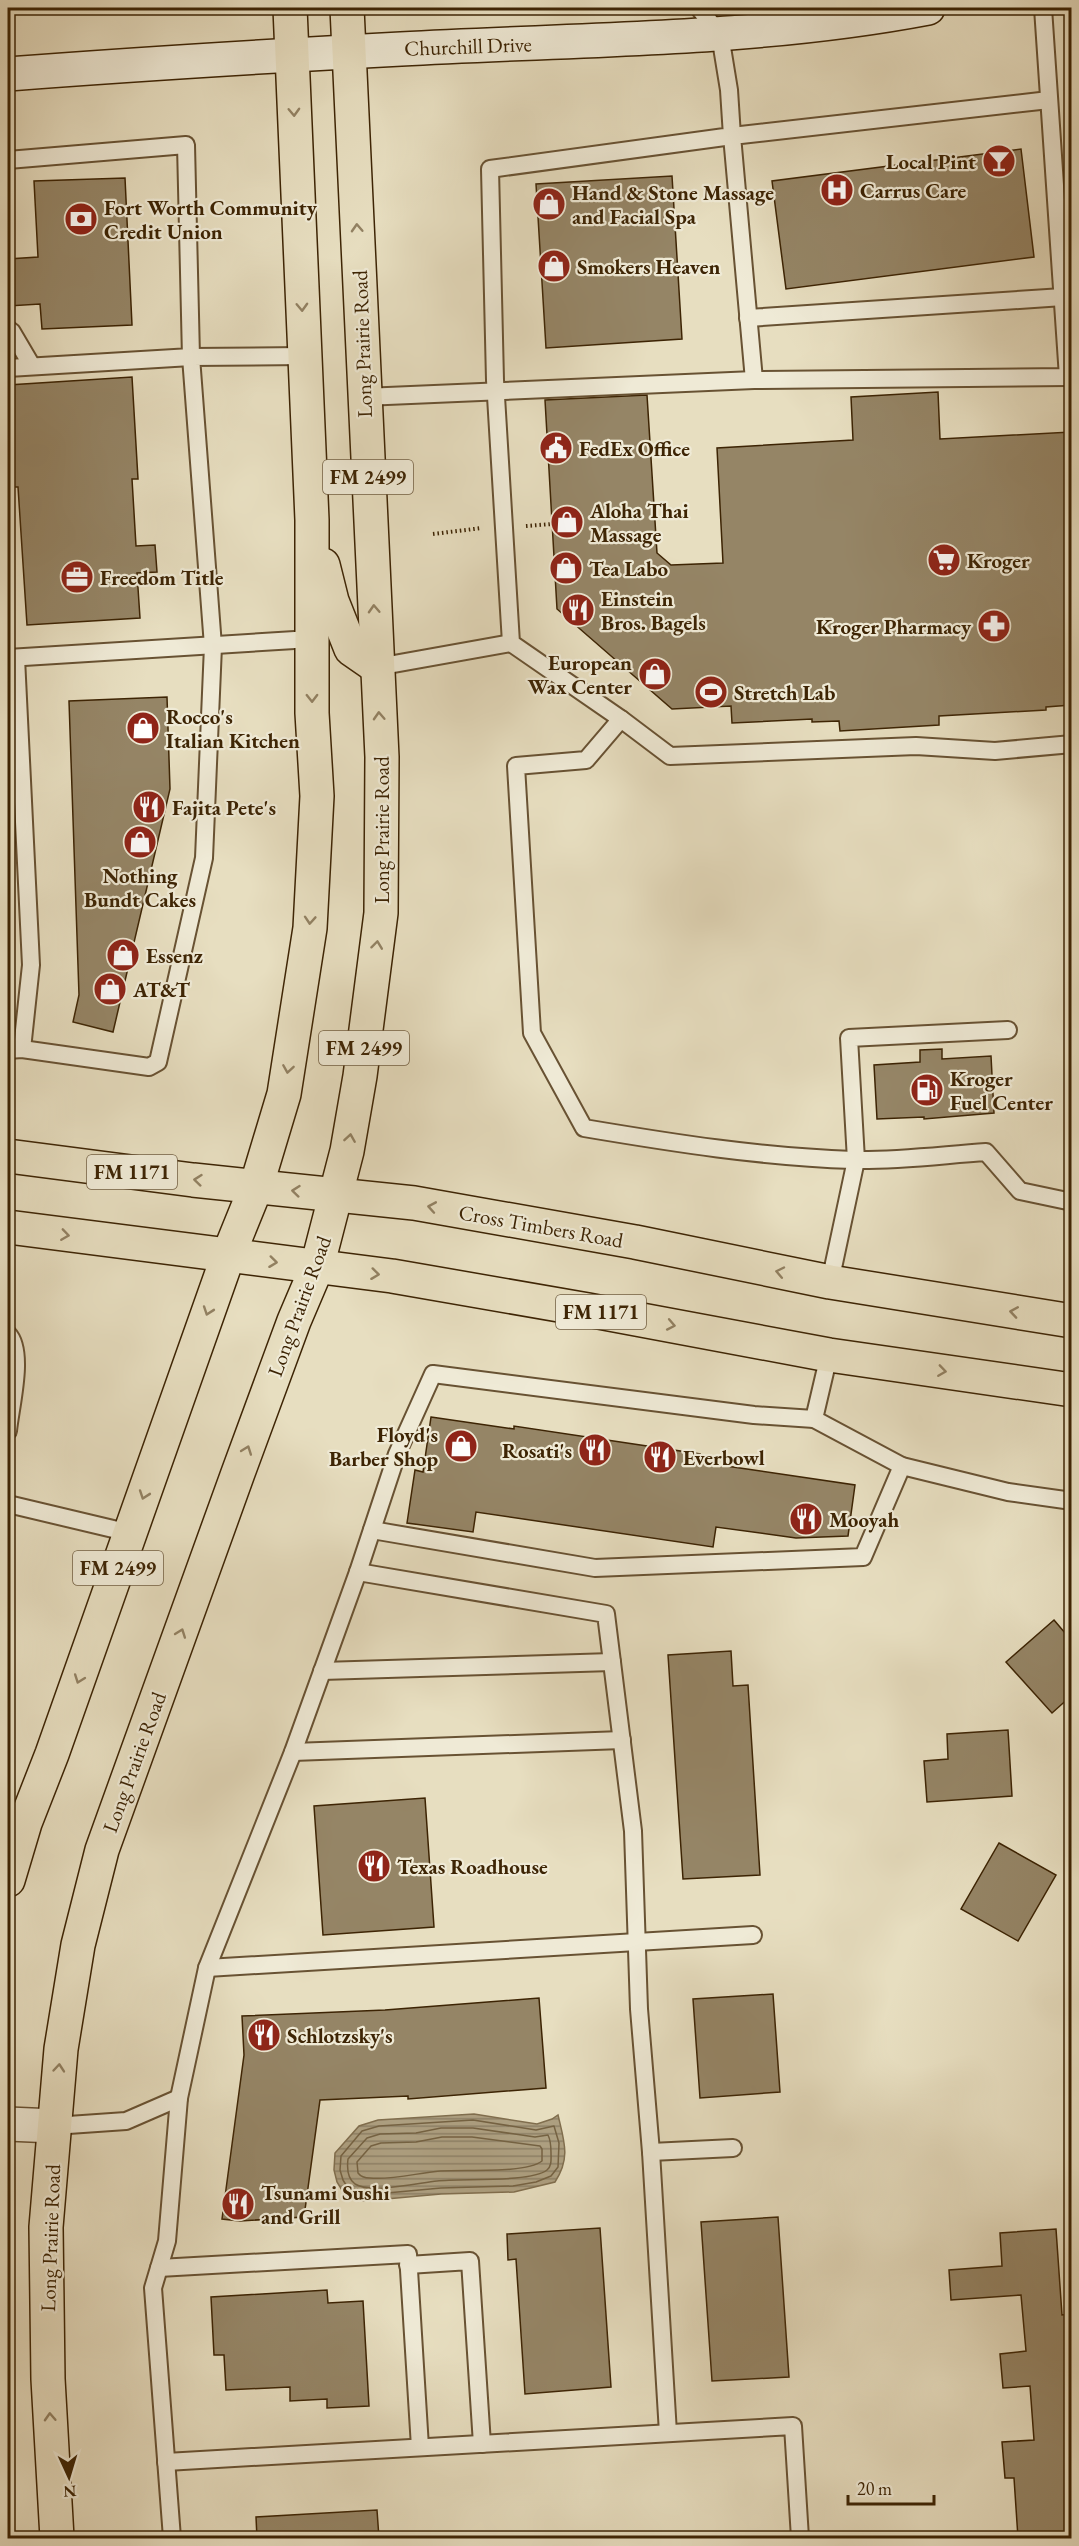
<svg xmlns="http://www.w3.org/2000/svg" width="1079" height="2546" font-family="'EB Garamond',serif">
  <defs>
    <pattern id="water-rules" width="6" height="5" patternUnits="userSpaceOnUse" patternTransform="scale(1.5)"><rect width="6" height="5" fill="#ad9f80"/><path d="M0 2.5h6" fill="none" stroke="#8e8167"/></pattern>
  </defs>
  <rect width="100%" height="100%" fill="#e7dec0"/>
  <filter id="stains"><feTurbulence type="fractalNoise" baseFrequency=".00333" numOctaves="4"/><feColorMatrix values="0 0 0 0 .2 0 0 0 0 .09 0 0 0 0 .02 0 0 0 .5 -.17"/></filter>
  <radialGradient id="worn" r=".72"><stop offset=".6" stop-color="#630" stop-opacity="0"/><stop offset="1" stop-color="#630" stop-opacity=".3"/></radialGradient>
  <path fill="url(#water-rules)" stroke="#806e4e" stroke-width="1.5" d="M474 2114 537 2124 552 2119 558 2115C564 2141 571 2158 555 2182L514 2192 441 2194 364 2201 345 2195 337 2182 334 2170 335 2153 359 2126 378 2120Z"/>
  <g fill="none" stroke-linecap="round" stroke-linejoin="round">
    <g stroke="#756242" stroke-width="1.5">
      <path d="M473 2120 536 2130 554 2126 559 2143 558 2167 551 2176 536 2182 513 2186 441 2188 365 2195 349 2190 343 2180 340 2170 341 2156 362 2131 379 2126Z"/>
      <path d="M441 2128H473L535 2137 548 2135C551 2141 551 2146 551 2153 551 2159 552 2166 547 2170 530 2183 461 2178 437 2181 418 2183 371 2194 355 2184 347 2178 347 2167 348 2159L367 2138 380 2134 416 2133Z"/>
      <path d="M442 2137H472L540 2146 542 2149V2161C525 2174 464 2169 440 2171 417 2173 393 2180 370 2178 364 2178 361 2177 358 2173L357 2162 371 2146 381 2143 416 2142Z"/>
    </g>
  </g>
  <g fill="#958566" stroke="#3d2404" stroke-width="1.5">
    <path d="M1021 149 1034 257 786 289 772 181Z"/>
    <path d="M672 176 682 339 546 348 536 184Z"/>
    <path d="M125 178 132 325 42 329 40 304 8 306V259L38 257 34 181Z"/>
    <path d="M132 377 138 479H132L136 546 155 545 157 572 137 573 140 618 27 625 18 487H14L8 385Z"/>
    <path d="M938 392 940 439 1071 432V705L1046 707V710L939 716V725L840 731 839 721 812 722V719L732 723 731 706 672 709 557 609 545 400 647 395 657 553 671 565 723 563 717 448 853 440 851 397Z"/>
    <path d="M167 697 170 789 113 1032 73 1022 79 995 69 701Z"/>
    <path d="M942 1049V1059L991 1056 994 1113 924 1119V1117L877 1119 874 1065 920 1062V1050Z"/>
    <path d="M431 1417 514 1429V1426L700 1454 699 1462 855 1485 848 1536 796 1538 716 1527 713 1547 476 1512 473 1532 407 1523 415 1470 423 1472Z"/>
    <path d="M1054 1620 1071 1640V1696L1052 1713 1006 1662Z"/>
    <path d="M731 1651 733 1686 748 1685 760 1875 683 1879 668 1655Z"/>
    <path d="M1008 1730 1012 1796 927 1802 924 1761 948 1759 947 1734Z"/>
    <path d="M425 1798 434 1927 323 1935 314 1806Z"/>
    <path d="M999 1843 1056 1875 1018 1941 961 1909Z"/>
    <path d="M773 1994 780 2092 700 2098 693 1999Z"/>
    <path d="M539 1998 546 2088 408 2099V2096L320 2100 304 2217 240 2221 222 2219 244 2055 242 2016 385 2010Z"/>
    <path d="M778 2217 789 2377 712 2381 701 2222Z"/>
    <path d="M600 2228 611 2387 525 2394 516 2259 508 2260 507 2234Z"/>
    <path d="M1056 2229 1062 2315 1071 2314V2538H1018L1014 2478H1005L1002 2442 1034 2440 1030 2386 1003 2388 1000 2354 1026 2351 1021 2295 951 2300 949 2270 1002 2266 1000 2233Z"/>
    <path d="M327 2290 328 2303 363 2301 369 2406 327 2408V2399L290 2401V2387L226 2390 224 2355H214L211 2297Z"/>
    <path d="M377 2510 379 2538H257L256 2517Z"/>
  </g>
  <g fill="none" stroke-linecap="round" stroke-linejoin="round">
    <defs>
      <g id="lane">
        <path d="M699 8 720 35 729 90 732 136 490 169 495 380 511 643 621 719 586 760 516 766 532 1033 584 1128C673 1143 762 1157 853 1160 897 1161 942 1155 986 1152L1020 1191 1072 1202"/>
        <path d="M8 160 186 145 191 357 8 368"/>
        <path d="M748 318 1063 297"/>
        <path d="M8 329 12 332 32 366"/>
        <path d="M754 380 732 136 1049 100"/>
        <path d="M364 397 754 380 1068 377 1043 8"/>
        <path d="M8 658 311 639"/>
        <path d="M16 658 31 965 22 1049"/>
        <path d="M377 667 511 643"/>
        <path d="M621 719 670 756 916 746 995 751 1072 744"/>
        <path d="M8 1050 22 1049 149 1067 158 1062 204 858 213 646 191 357 304 356"/>
        <path d="M830 1282 856 1160 849 1038 1008 1030"/>
        <path d="M8 1334C25 1352 10 1408 8 1431"/>
        <path d="M829 1355 814 1419 902 1466 1008 1492 1072 1501"/>
        <path d="M8 1504 130 1533"/>
        <path d="M372 1530 595 1568 863 1557 902 1466"/>
        <path d="M358 1572 606 1614 633 1831 639 2009 651 2152 668 2433"/>
        <path d="M322 1671 612 1662"/>
        <path d="M293 1752 622 1740"/>
        <path d="M207 1968 753 1935"/>
        <path d="M54 2126 126 2121 179 2098"/>
        <path d="M651 2152 733 2148"/>
        <path d="M408 2265 470 2261 482 2444"/>
        <path d="M159 2268 408 2254 420 2447"/>
        <path d="M166 2462 793 2426 800 2538"/>
        <path d="M172 2538 153 2288 167 2241 179 2098 207 1968 293 1752 358 1572 397 1454 433 1374 754 1415 814 1419"/>
      </g>
      <path id="street" d="M8 2124 54 2126"/>
      <path id="secondary" d="M8 74C139 64 270 56 401 49 577 39 754 41 928 8"/>
      <g id="primary">
        <path d="M323 565 332 601 351 649 377 667"/>
        <path d="M8 1156 193 1180 414 1203 635 1242 830 1282 1072 1321"/>
        <path d="M8 1227 392 1276 588 1310 829 1355 1072 1390"/>
        <path d="M8 1880 25 1823 52 1754 228 1256 256 1187 284 1094 310 928 317 796 312 713V520L290 8"/>
        <path d="M57 2538 48 2379 46 2227 61 2049 78 1945 102 1850 238 1473 294 1321 317 1267 347 1151 360 1076 381 913 382 757 347 8"/>
      </g>
    </defs>
    <use href="#lane" stroke="#685233" stroke-width="20"/>
    <use href="#street" stroke="#685233" stroke-width="36"/>
    <use href="#secondary" stroke="#3d2404" stroke-width="36"/>
    <use href="#primary" stroke="#3d2404" stroke-width="36"/>
    <g stroke="#3d2404" stroke-width="4" stroke-dasharray="1.5 3" stroke-linecap="butt">
      <path d="M526 526 552 524"/>
      <path d="M433 534 482 528"/>
    </g>
    <use href="#lane" stroke="#efead6" stroke-width="16"/>
    <use href="#street" stroke="#efead6" stroke-width="33"/>
    <use href="#secondary" stroke="#efead6" stroke-width="33"/>
    <use href="#primary" stroke="#e7dec0" stroke-width="33"/>
  </g>
  <defs><path id="oneway-chevron" d="M-2-3.5L2.5 0L-2 3.5" fill="none" stroke-width="1.6" stroke-linecap="round" stroke-linejoin="round" transform="scale(1.5)"/></defs>
  <g stroke="#928162">
    <use href="#oneway-chevron" transform="translate(294 112) rotate(88)"/>
    <use href="#oneway-chevron" transform="translate(357 228) rotate(-93)"/>
    <use href="#oneway-chevron" transform="translate(302 307) rotate(88)"/>
    <use href="#oneway-chevron" transform="translate(374 609) rotate(-93)"/>
    <use href="#oneway-chevron" transform="translate(312 698) rotate(89)"/>
    <use href="#oneway-chevron" transform="translate(379 716) rotate(-93)"/>
    <use href="#oneway-chevron" transform="translate(310 920) rotate(94)"/>
    <use href="#oneway-chevron" transform="translate(377 945) rotate(-83)"/>
    <use href="#oneway-chevron" transform="translate(288 1069) rotate(99)"/>
    <use href="#oneway-chevron" transform="translate(350 1138) rotate(-81)"/>
    <use href="#oneway-chevron" transform="translate(198 1180) rotate(-174)"/>
    <use href="#oneway-chevron" transform="translate(296 1191) rotate(-174)"/>
    <use href="#oneway-chevron" transform="translate(432 1207) rotate(-170)"/>
    <use href="#oneway-chevron" transform="translate(65 1235) rotate(8)"/>
    <use href="#oneway-chevron" transform="translate(273 1262) rotate(7)"/>
    <use href="#oneway-chevron" transform="translate(780 1272) rotate(-168)"/>
    <use href="#oneway-chevron" transform="translate(375 1274) rotate(7)"/>
    <use href="#oneway-chevron" transform="translate(208 1311) rotate(109)"/>
    <use href="#oneway-chevron" transform="translate(1014 1312) rotate(-171)"/>
    <use href="#oneway-chevron" transform="translate(671 1325) rotate(11)"/>
    <use href="#oneway-chevron" transform="translate(942 1371) rotate(8)"/>
    <use href="#oneway-chevron" transform="translate(247 1450) rotate(-70)"/>
    <use href="#oneway-chevron" transform="translate(144 1495) rotate(109)"/>
    <use href="#oneway-chevron" transform="translate(181 1633) rotate(-70)"/>
    <use href="#oneway-chevron" transform="translate(79 1679) rotate(110)"/>
    <use href="#oneway-chevron" transform="translate(59 2068) rotate(-85)"/>
    <use href="#oneway-chevron" transform="translate(50 2417) rotate(-93)"/>
  </g>
  <defs>
    <symbol id="bar-disc" viewBox="-11 -11 22 22"><circle r="9.5" fill="#8f2418" stroke="#efead6"/><path d="M-6-5H6L.8 .8V4.5H3.5V6h-7V4.5H-.8V.8Z" fill="#fff"/></symbol>
    <symbol id="hospital-disc" viewBox="-11 -11 22 22"><circle r="9.5" fill="#8f2418" stroke="#efead6"/><path d="M-5-5h3v3.5h4V-5h3V5h-3V1.5h-4V5h-3Z" fill="#fff"/></symbol>
    <symbol id="shop-disc" viewBox="-11 -11 22 22"><circle r="9.5" fill="#8f2418" stroke="#efead6"/><path d="M-5-2.5h2.3a2.7 3.5 0 0 1 5.4 0H5L5.5 6h-11ZM-1.5-2.5h3a1.5 2.3 0 0 0-3 0Z" fill="#fff"/></symbol>
    <symbol id="bank-disc" viewBox="-11 -11 22 22"><circle r="9.5" fill="#8f2418" stroke="#efead6"/><path d="M-6-4H6V4H-6ZM0-2.3a2.3 2.3 0 1 0 0 4.6a2.3 2.3 0 1 0 0-4.6Z" fill="#fff"/></symbol>
    <symbol id="civic-disc" viewBox="-11 -11 22 22"><circle r="9.5" fill="#8f2418" stroke="#efead6"/><path d="M-.6-6.5H3V-4.5H.6V-3L4-1V1h2V6H-6V1h2V-1L-.6-3ZM-1.2 2.5V6h2.4V2.5Z" fill="#fff"/></symbol>
    <symbol id="supermarket-disc" viewBox="-11 -11 22 22"><circle r="9.5" fill="#8f2418" stroke="#efead6"/><path d="M-6-5.5h2.5l.6 2H6L4.5 2H-2.5L-4.4-4H-6ZM-1.5 3.2a1.3 1.3 0 1 0 .1 0ZM3 3.2a1.3 1.3 0 1 0 .1 0Z" fill="#fff"/></symbol>
    <symbol id="office-disc" viewBox="-11 -11 22 22"><circle r="9.5" fill="#8f2418" stroke="#efead6"/><path d="M-6-3h4V-5.5h4V-3h4V5H-6ZM-1-4.5V-3h2v-1.5ZM-6 0V1H6V0Z" fill="#fff"/></symbol>
    <symbol id="restaurant-disc" viewBox="-11 -11 22 22"><circle r="9.5" fill="#8f2418" stroke="#efead6"/><path d="M-5-6h1v4h1v-4h1v4h1v-4h1v5L-1.5 .5V6h-2V.5L-5-1ZM5-6V6H3V1.5H1.5Q1.5-4 5-6Z" fill="#fff"/></symbol>
    <symbol id="pharmacy-disc" viewBox="-11 -11 22 22"><circle r="9.5" fill="#8f2418" stroke="#efead6"/><path d="M-2-6h4v4h4v4h-4v4h-4v-4h-4v-4h4Z" fill="#fff"/></symbol>
    <symbol id="stadium-disc" viewBox="-11 -11 22 22"><circle r="9.5" fill="#8f2418" stroke="#efead6"/><path d="M0-5a6.5 5 0 1 0 0 10a6.5 5 0 1 0 0-10ZM-3.5-1.8h7v3.6h-7Z" fill="#fff"/></symbol>
    <symbol id="fuel-disc" viewBox="-11 -11 22 22"><circle r="9.5" fill="#8f2418" stroke="#efead6"/><path d="M-5.5-6h7V0h2V4h1.3V-2.5L3-4.5l.8-.8L6-3V5H2.5V1h-1V6h-7ZM-4.2-4.7v3.2H.2V-4.7Z" fill="#fff"/></symbol>
  </defs>
  <g fill-rule="evenodd">
    <use href="#bar-disc" x="980" y="142" width="38" height="38"/>
    <use href="#hospital-disc" x="818" y="171" width="38" height="38"/>
    <use href="#shop-disc" x="530" y="185" width="38" height="38"/>
    <use href="#bank-disc" x="62" y="200" width="38" height="38"/>
    <use href="#shop-disc" x="535" y="247" width="38" height="38"/>
    <use href="#civic-disc" x="537" y="429" width="38" height="38"/>
    <use href="#shop-disc" x="548" y="503" width="38" height="38"/>
    <use href="#supermarket-disc" x="925" y="541" width="38" height="38"/>
    <use href="#shop-disc" x="547" y="549" width="38" height="38"/>
    <use href="#office-disc" x="58" y="558" width="38" height="38"/>
    <use href="#restaurant-disc" x="559" y="591" width="38" height="38"/>
    <use href="#pharmacy-disc" x="975" y="607" width="38" height="38"/>
    <use href="#shop-disc" x="636" y="655" width="38" height="38"/>
    <use href="#stadium-disc" x="692" y="673" width="38" height="38"/>
    <use href="#shop-disc" x="124" y="709" width="38" height="38"/>
    <use href="#restaurant-disc" x="130" y="788" width="38" height="38"/>
    <use href="#shop-disc" x="121" y="823" width="38" height="38"/>
    <use href="#shop-disc" x="104" y="936" width="38" height="38"/>
    <use href="#shop-disc" x="91" y="970" width="38" height="38"/>
    <use href="#fuel-disc" x="908" y="1071" width="38" height="38"/>
    <use href="#shop-disc" x="442" y="1427" width="38" height="38"/>
    <use href="#restaurant-disc" x="576" y="1431" width="38" height="38"/>
    <use href="#restaurant-disc" x="641" y="1438" width="38" height="38"/>
    <use href="#restaurant-disc" x="787" y="1500" width="38" height="38"/>
    <use href="#restaurant-disc" x="355" y="1847" width="38" height="38"/>
    <use href="#restaurant-disc" x="245" y="2016" width="38" height="38"/>
    <use href="#restaurant-disc" x="219" y="2185" width="38" height="38"/>
  </g>
  <g text-anchor="middle" dominant-baseline="central" stroke-width="4.5" stroke-linejoin="round" paint-order="stroke">
    <g fill="#efead6" stroke="#725f43" stroke-width="1.5">
      <rect x="323" y="460" width="90" height="34" rx="4.5"/>
      <rect x="319" y="1031" width="90" height="34" rx="4.5"/>
      <rect x="87" y="1155" width="90" height="34" rx="4.5"/>
      <rect x="556" y="1295" width="90" height="34" rx="4.5"/>
      <rect x="73" y="1551" width="90" height="34" rx="4.5"/>
    </g>
    <g font-size="20" font-weight="bold" fill="#3d2404">
      <text x="368" y="477">FM 2499</text>
      <text x="364" y="1048">FM 2499</text>
      <text x="132" y="1172">FM 1171</text>
      <text x="601" y="1312">FM 1171</text>
      <text x="118" y="1568">FM 2499</text>
    </g>
    <g font-size="21" fill="#3d2404" stroke="#efead6">
      <text transform="translate(468 46) rotate(-2)">Churchill Drive</text>
      <text transform="translate(362 344) rotate(-92)">Long Prairie Road</text>
      <text transform="translate(381 830) rotate(-90)">Long Prairie Road</text>
      <text transform="translate(541 1226) rotate(10)">Cross Timbers Road</text>
      <text transform="translate(299 1306) rotate(-70)">Long Prairie Road</text>
      <text transform="translate(134 1762) rotate(-70)">Long Prairie Road</text>
      <text transform="translate(50 2238) rotate(-88)">Long Prairie Road</text>
    </g>
    <g font-size="21" font-weight="bold" fill="#3d2404" stroke="#efead6" text-anchor="start">
      <text x="976" y="161" text-anchor="end">Local Pint</text>
      <text x="860" y="190">Carrus Care</text>
      <text x="572" y="192">Hand &amp; Stone Massage<tspan x="572" dy="24">and Facial Spa</tspan></text>
      <text x="104" y="207">Fort Worth Community<tspan x="104" dy="24">Credit Union</tspan></text>
      <text x="577" y="266">Smokers Heaven</text>
      <text x="579" y="448">FedEx Office</text>
      <text x="590" y="510">Aloha Thai<tspan x="590" dy="24">Massage</tspan></text>
      <text x="967" y="560">Kroger</text>
      <text x="589" y="568">Tea Labo</text>
      <text x="100" y="577">Freedom Title</text>
      <text x="601" y="598">Einstein<tspan x="601" dy="24">Bros. Bagels</tspan></text>
      <text x="971" y="626" text-anchor="end">Kroger Pharmacy</text>
      <text x="632" y="662" text-anchor="end">European<tspan x="632" dy="24">Wax Center</tspan></text>
      <text x="734" y="692">Stretch Lab</text>
      <text x="166" y="716">Rocco's<tspan x="166" dy="24">Italian Kitchen</tspan></text>
      <text x="172" y="807">Fajita Pete's</text>
      <text x="140" y="875" text-anchor="middle">Nothing<tspan x="140" dy="24">Bundt Cakes</tspan></text>
      <text x="146" y="955">Essenz</text>
      <text x="133" y="989">AT&amp;T</text>
      <text x="950" y="1078">Kroger<tspan x="950" dy="24">Fuel Center</tspan></text>
      <text x="438" y="1434" text-anchor="end">Floyd's<tspan x="438" dy="24">Barber Shop</tspan></text>
      <text x="572" y="1450" text-anchor="end">Rosati's</text>
      <text x="683" y="1457">Everbowl</text>
      <text x="829" y="1519">Mooyah</text>
      <text x="397" y="1866">Texas Roadhouse</text>
      <text x="287" y="2035">Schlotzsky's</text>
      <text x="261" y="2192">Tsunami Sushi<tspan x="261" dy="24">and Grill</tspan></text>
    </g>
  </g>
  <rect width="1079" height="2546" fill="none" stroke="#e7dec0" stroke-width="30"/>
  <rect x="9" y="9" width="1061" height="2528" fill="none" stroke="#3d2404" stroke-width="3"/>
  <rect x="15" y="15" width="1049" height="2516" fill="none" stroke="#3d2404" stroke-width="1.5"/>
  <g transform="translate(69 2477) rotate(176)" stroke="#efead6" stroke-width="4.5" paint-order="stroke">
  <path d="M0-4.5L10 22L0 15L-10 22Z" fill="#3d2404"/>
  <text y="-9" font-size="16" font-weight="bold" text-anchor="middle" fill="#3d2404">N</text>
  </g>
  <path d="M848 2495v9h86v-9" fill="none" stroke="#3d2404" stroke-width="3"/>
  <text x="857" y="2495" font-size="18" fill="#3d2404" stroke="#efead6" stroke-width="4.5" paint-order="stroke">20 m</text>
  <rect width="100%" height="100%" filter="url(#stains)"/>
  <rect width="100%" height="100%" fill="url(#worn)"/>
</svg>
